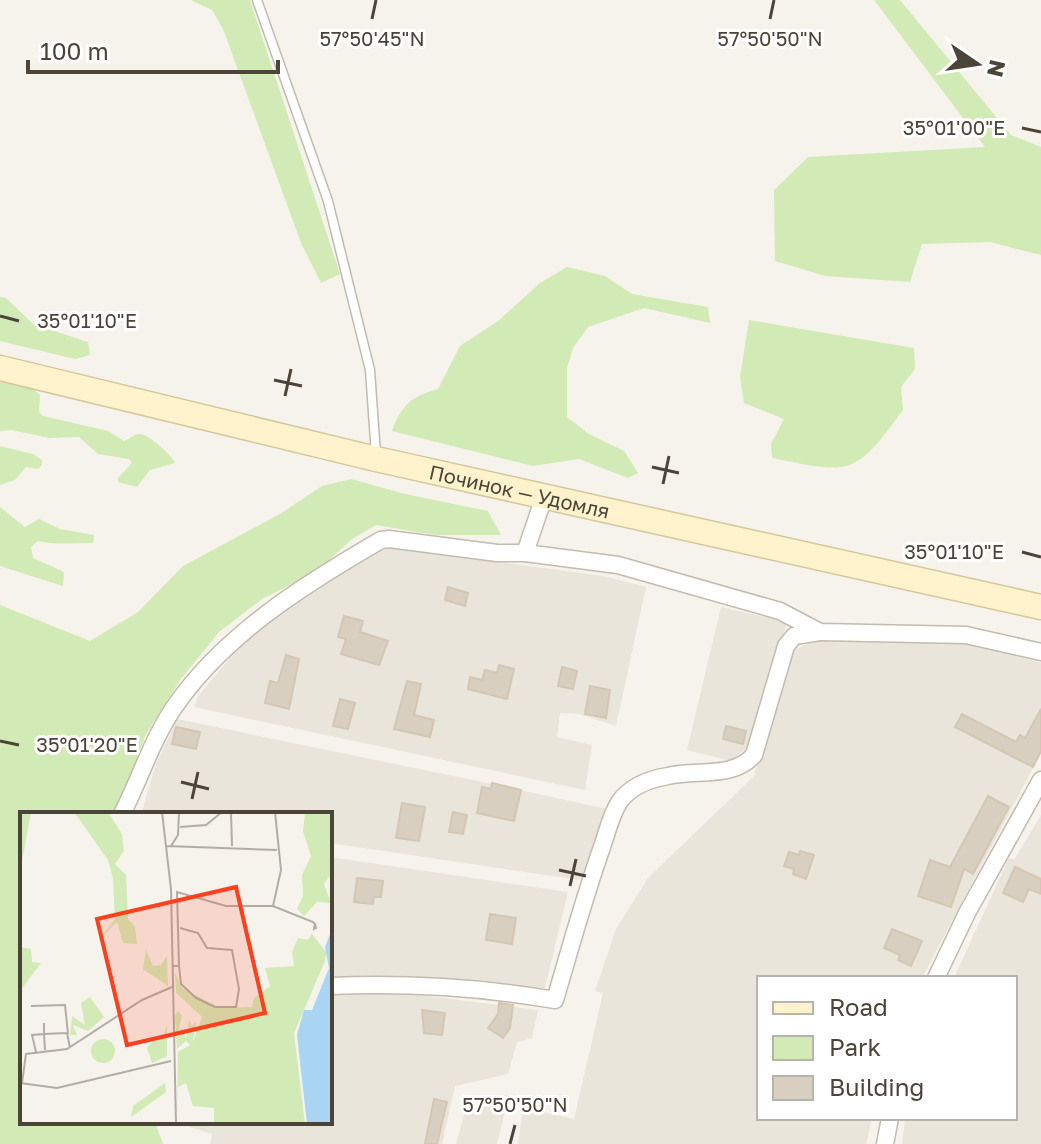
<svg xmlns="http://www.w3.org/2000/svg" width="1041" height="1144" font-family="'Golos Text',sans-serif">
  <rect width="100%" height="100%" fill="#f6f3ec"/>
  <g fill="#eae5da">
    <path d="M387 547 603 576 646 587 616 726 579 714 560 713 557 737 592 745 585 790 194 707 198 696 245 640 325 583Z"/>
    <path d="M721 607 787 622 754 742 731 761 687 750Z"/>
    <path d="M815 640 973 643 1041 663V753L922 978H759V1118H872L866 1144H518L523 1108 574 1119 603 993 595 991 616 929 648 878 754 776 794 650Z"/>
    <path d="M177 719 492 784 607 809 586 871 579 880 330 843V814L142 811 156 764Z"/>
    <path d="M1041 815V1144H902L905 1118H1015V978H954L1009 858 1014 860Z"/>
    <path d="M330 857 568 892 545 988 417 977 330 980Z"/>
    <path d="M330 993H403L538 1010 532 1038 517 1042 508 1074 455 1086 442 1144H210L212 1134 174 1122H330Z"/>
    <path d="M509 1094 497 1144H456L466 1108Z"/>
  </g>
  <g fill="#d2eab5">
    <path d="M191 0H250L340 274 321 283 301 243 223 29 212 10Z"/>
    <path d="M874 0H900L1011 135 1041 147V255L990 242 922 244 910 282 825 276 775 261 774 190 808 157 985 147Z"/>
    <path d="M567 267 605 276 632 294 708 307 710 323 644 308 588 327 573 348 567 368V417L589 434 624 451 638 473 628 478 579 459 533 466 392 431C401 405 412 396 438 389L460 346 498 321 540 283Z"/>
    <path d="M0 297 6 298 33 324 88 342 90 355 75 359 0 341Z"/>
    <path d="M749 320 914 348 915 369 901 387 903 410C854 477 851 474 772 458L771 444 784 419 744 403 740 377Z"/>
    <path d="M0 382 34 390 40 395 39 412 43 416 108 431 124 441C130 439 134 433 141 434 149 435 172 455 175 463L150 470 137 487 118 482V478L132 463 129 459 98 454 79 437 49 438 12 430 0 431Z"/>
    <path d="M0 446 33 454 42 460V465L38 469 26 467 15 480 0 485Z"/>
    <path d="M351 479 405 494 488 511 501 535H436L376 525 352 539 316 572 262 599 219 632 181 679 146 734 123 799 114 814H22V1122H155L163 1144H0V605L90 641 138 612 183 566 280 514 322 486Z"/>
    <path d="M0 507 25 527 39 519 60 529 94 535 93 543C75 543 56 545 38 541L31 547 33 558 64 572 63 586 0 566Z"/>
  </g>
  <g fill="#d8cfc1" stroke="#d3c7b4" stroke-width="2">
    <path d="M448 587 468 593 465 606 445 600Z"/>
    <path d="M344 616 363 621 360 632 388 641 379 665 341 654 346 639 338 637Z"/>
    <path d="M286 655 299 659 289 709 265 703 270 681 278 683Z"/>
    <path d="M499 665 514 669 507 699 468 689 470 677 482 680 485 670 497 673Z"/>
    <path d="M562 667 577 671 573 689 558 686Z"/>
    <path d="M407 681 421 684 414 715 434 720 430 737 394 729Z"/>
    <path d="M590 686 610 690 606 718 585 714Z"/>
    <path d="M340 699 355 703 348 729 333 726Z"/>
    <path d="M1041 709V751L1033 767 955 727 962 714 1016 742 1020 735 1025 738Z"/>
    <path d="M726 726 746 731 743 744 723 739Z"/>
    <path d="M176 727 200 732 196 749 172 744Z"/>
    <path d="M492 783 521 790 514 821 477 813 482 787 491 789Z"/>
    <path d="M988 796 1009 807 973 874 964 869 951 907 918 896 930 860 950 867Z"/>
    <path d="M402 803 425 807 419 841 396 838Z"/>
    <path d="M453 812 467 815 463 834 449 832Z"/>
    <path d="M800 851 814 855 806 879 793 874 794 869 784 866 789 852 799 855Z"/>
    <path d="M1015 867 1041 879V894L1029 889 1023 902 1003 893Z"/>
    <path d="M357 878 383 881 381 897H374L373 904 354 902Z"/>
    <path d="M490 914 516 918 512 944 486 940Z"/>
    <path d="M892 929 922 941 911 966 898 960 900 955 884 948Z"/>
    <path d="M499 1003 513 1005 510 1028 503 1038 488 1028 498 1014Z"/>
    <path d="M422 1010 445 1013 442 1035 424 1033Z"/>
    <path d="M434 1099 447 1102 437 1144H425Z"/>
  </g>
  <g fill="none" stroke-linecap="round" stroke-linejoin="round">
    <defs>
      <path id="lane" d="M257 0 328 201 370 370 376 455"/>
      <g id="street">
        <path d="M544 497 525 553 618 565 780 611 820 632 966 635 1041 652"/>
        <path d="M122 814C140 779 151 742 173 709 223 635 305 584 381 540L389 539 497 553H525"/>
        <path d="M936 978 967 913 1041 780"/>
        <path d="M330 986C406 983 479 987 555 1000 570 949 584 898 602 847 607 833 611 814 620 801 631 786 650 779 668 776 698 769 733 779 754 755L786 646 794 636 820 632"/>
        <path d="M885 1144 890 1118"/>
      </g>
      <g id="secondary">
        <path id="s1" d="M0 368 376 459 1041 607"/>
      </g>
    </defs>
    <use href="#lane" stroke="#c2bbae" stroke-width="11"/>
    <use href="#street" stroke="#c2bbae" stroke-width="19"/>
    <use href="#secondary" stroke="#d6c79b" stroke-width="27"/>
    <use href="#lane" stroke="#fff" stroke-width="8"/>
    <use href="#street" stroke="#fff" stroke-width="16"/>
    <use href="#secondary" stroke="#fff3cd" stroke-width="24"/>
  </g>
  <path fill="none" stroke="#4b4439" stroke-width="3" d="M372 19 376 0M770 19 774 0M1022 128 1041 132M0 316 19 321M274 380 302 386M285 396 291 369M652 467 679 473M663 484 669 456M1022 552 1041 557M0 741 19 745M181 782 209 789M192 799 198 772M559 870 586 876M570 886 576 859M510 1144 515 1125"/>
  <g text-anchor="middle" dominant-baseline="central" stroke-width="6" stroke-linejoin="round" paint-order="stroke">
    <g font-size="20" fill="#4b4439" stroke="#fff">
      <text stroke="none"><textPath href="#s1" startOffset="534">Починок — Удомля</textPath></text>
    </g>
  </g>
  <g transform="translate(20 812)">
    <rect width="312" height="312" fill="#f6f3ec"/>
    <path d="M0 0H11L0 61ZM54 0H88L102 22 104 39 95 52 106 63 108 107 115 115 117 132 103 131 97 110 77 130 95 107 93 66 88 48ZM285 0H312V61L304 72 311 91 297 90 284 104 277 97 283 84 282 63 291 44 283 19ZM292 122 306 140 305 149 274 221 285 312H194V296L173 294 166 271 158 275 157 304 158 240 170 233 166 229 157 237 155 204 158 199 162 203 158 221 162 216 166 227 169 207 172 214 176 209 173 230 182 205 156 181 155 160 162 176 200 196 232 195 234 186 250 174 245 156 274 154 272 140 278 126 288 128ZM0 135 11 137 12 150 21 151 0 179ZM126 138 133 154 141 153 147 144 148 174 123 157ZM70 185 84 205 68 219 53 213 57 223H50L52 204 65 213 61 191ZM147 213V244L132 251 127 236 134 228H142ZM71 239a12 12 0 1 1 24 0a12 12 0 1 1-24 0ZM145 271 146 280 111 305 113 294Z" fill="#d2eab5"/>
    <path d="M312 117V312H287L277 223 284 198H292L309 156 305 135Z" fill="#a9d4f2"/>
    <path fill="none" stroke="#b2ada4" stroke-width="2" d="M142 0 151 77 156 312M211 0 212 34M160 15 186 13 202 0M146 34 257 38M151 34 158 23 159 0M253 94 261 58 255 0M153 154H159L157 80 206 94H253L293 110 295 112 296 116 294 117 295 112M159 154 161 172 176 186 195 195H216L219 177 212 138 187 136 178 121 160 116M11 194 45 193 48 222M25 238 24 222 47 221 50 236M16 240 12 223 24 222V211M0 271 37 276 151 249M2 271 6 242 47 237 122 188 152 175"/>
    <path fill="#fc3f1d" fill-opacity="0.15" stroke="#fc3f1d" stroke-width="4" d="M216 75 245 201 107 233 77 107Z"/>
    <rect width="312" height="312" fill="none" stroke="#4b4439" stroke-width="4"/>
  </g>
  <g font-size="20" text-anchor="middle" fill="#4b4439" stroke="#fff" stroke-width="6" stroke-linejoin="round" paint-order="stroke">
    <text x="372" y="46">57°50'45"N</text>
    <text x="770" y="46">57°50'50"N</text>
    <text x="954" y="135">35°01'00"E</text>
    <text x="87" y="328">35°01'10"E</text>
    <text x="954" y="559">35°01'10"E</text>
    <text x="87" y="752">35°01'20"E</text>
    <text x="515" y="1112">57°50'50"N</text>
  </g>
  <rect x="757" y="976" width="260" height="144" fill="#ffffff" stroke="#b7b4b0" stroke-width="2"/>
  <rect x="773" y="1002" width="40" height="12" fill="#fff3cd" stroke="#b7b4b0" stroke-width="2"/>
  <text x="829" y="1016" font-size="24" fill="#4b4439">Road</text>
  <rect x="773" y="1036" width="40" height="24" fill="#d2eab5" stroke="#b7b4b0" stroke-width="2"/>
  <text x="829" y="1056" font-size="24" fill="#4b4439">Park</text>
  <rect x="773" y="1076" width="40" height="24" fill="#d8cfc1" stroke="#b7b4b0" stroke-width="2"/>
  <text x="829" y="1096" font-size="24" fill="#4b4439">Building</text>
  <g transform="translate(977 64) rotate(103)" stroke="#ffffff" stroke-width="6" paint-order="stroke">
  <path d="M0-6L14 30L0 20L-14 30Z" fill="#4b4439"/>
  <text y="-12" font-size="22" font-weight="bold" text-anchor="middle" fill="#4b4439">N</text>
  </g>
  <path d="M28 60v12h250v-12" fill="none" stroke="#4b4439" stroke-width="4"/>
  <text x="40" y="60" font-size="24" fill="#4b4439" stroke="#ffffff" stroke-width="6" paint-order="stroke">100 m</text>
</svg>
